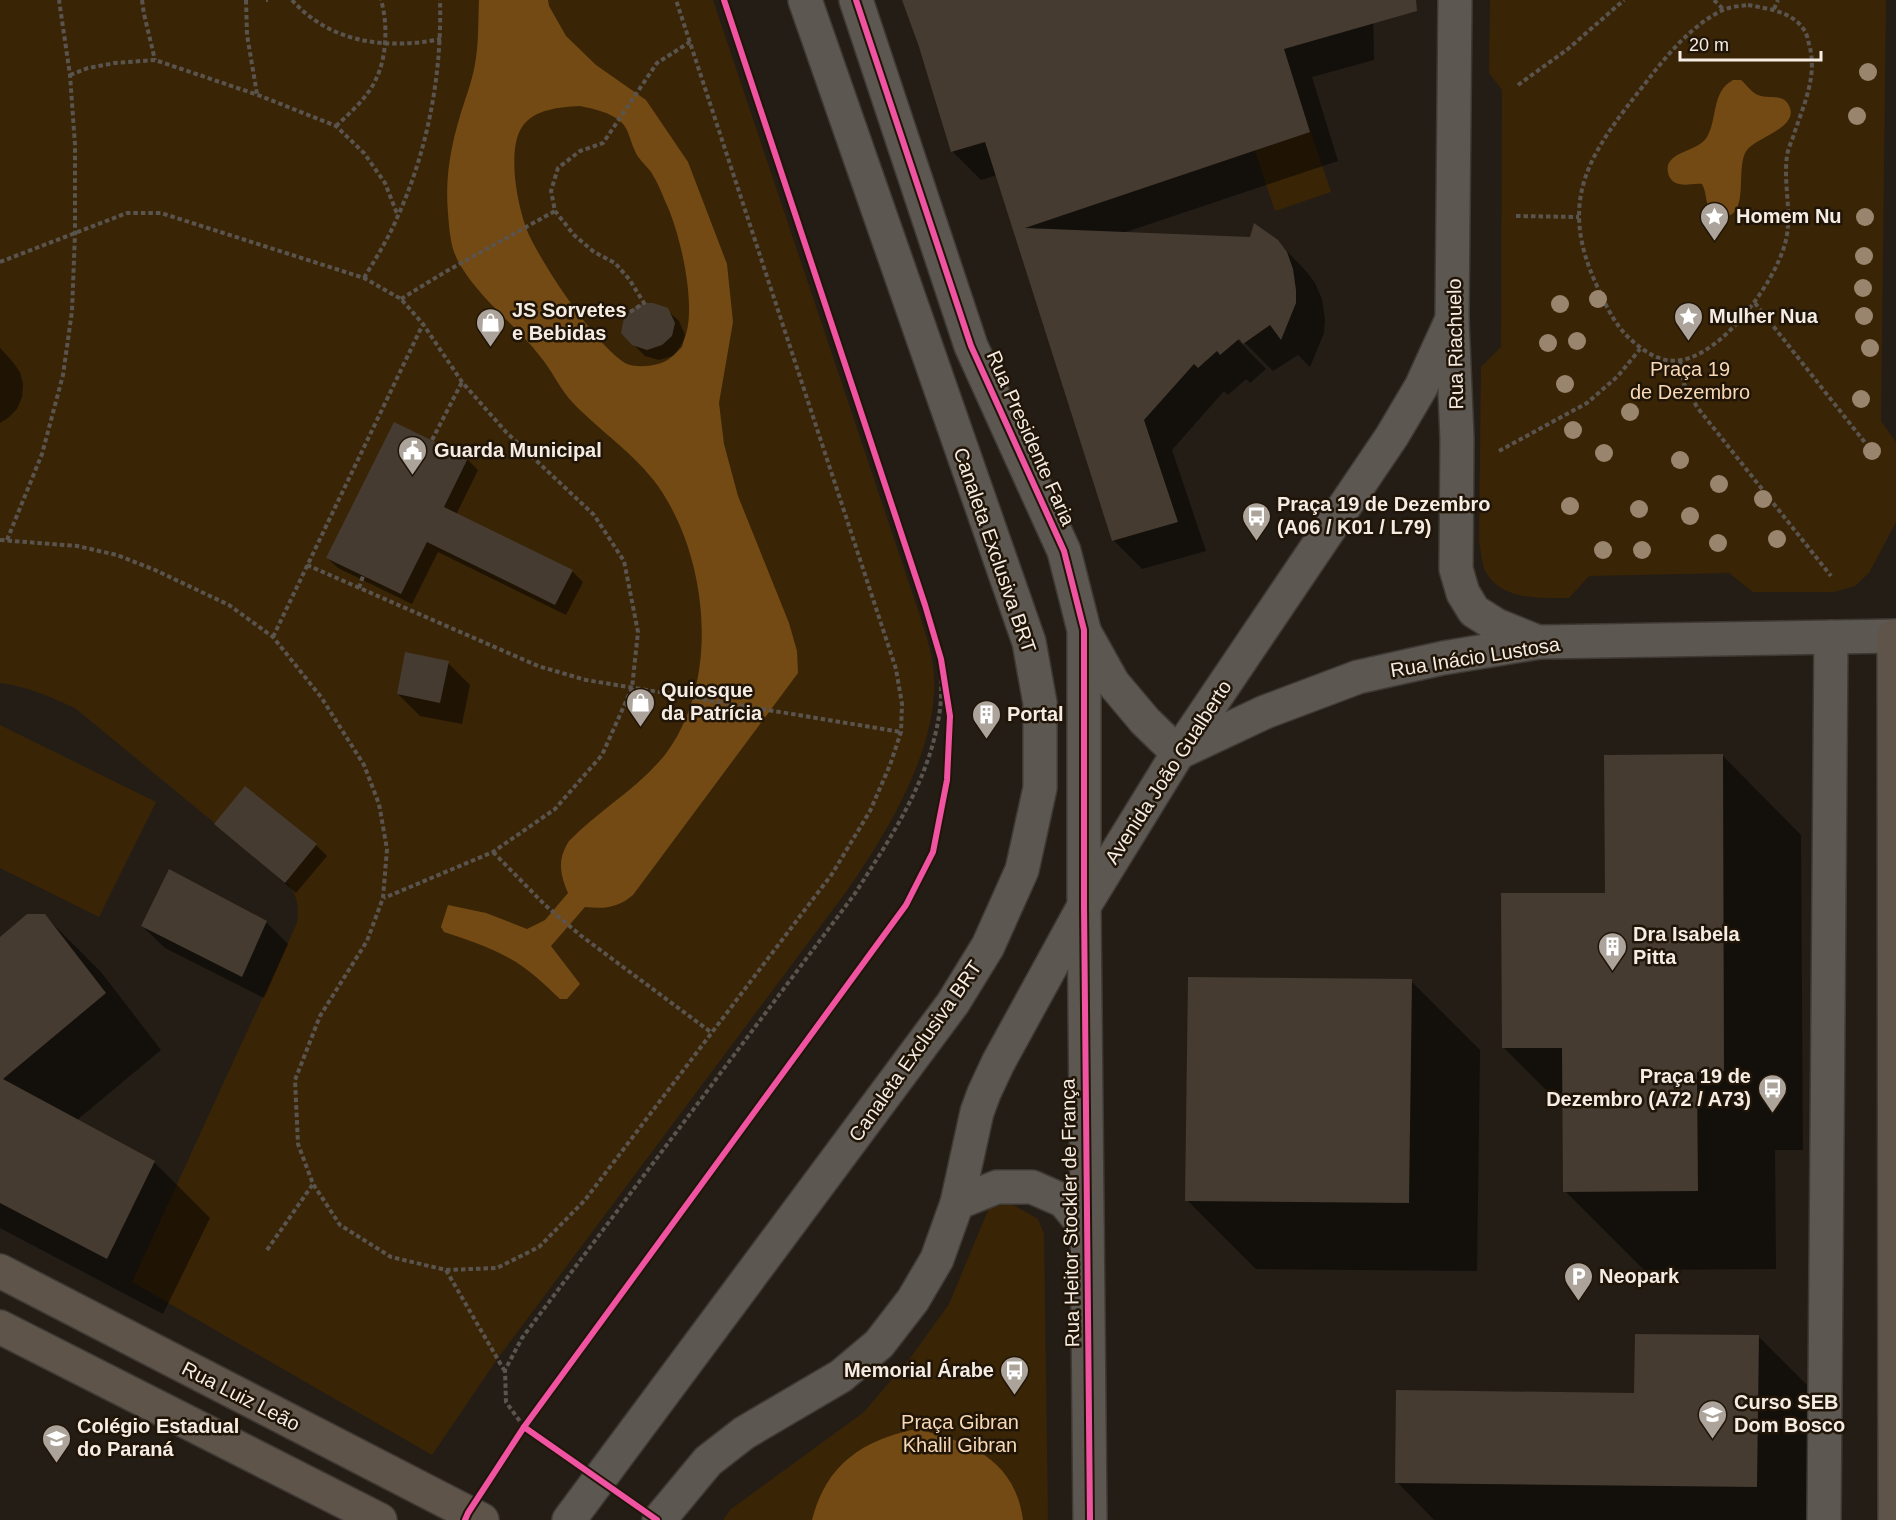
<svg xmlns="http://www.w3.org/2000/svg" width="1896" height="1520" font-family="Arial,sans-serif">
  <rect width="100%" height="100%" fill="#241d16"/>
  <g fill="#3a2406">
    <path d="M0 0H713L918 610C923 626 929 643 932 659 947 735 888 832 846 892L498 1358 432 1455 132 1282 297 923C299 905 298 896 286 882L75 708C51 697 26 686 0 683Z"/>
    <path d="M1490 0H1886L1881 421 1896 442V522L1869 573 1855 586 1834 592H1753L1729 573 1589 576 1569 598C1539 598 1495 601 1483 565 1481 557 1481 549 1479 541L1481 367 1501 347 1502 90 1489 73Z"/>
    <path d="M1307 120 1331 192 1275 211 1251 139Z"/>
    <path d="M0 725 156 802 99 917 0 868Z"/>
    <path d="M1010 1203 1038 1219 1044 1234 1048 1520H723L731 1509 864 1412 911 1357 949 1304 989 1208Z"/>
  </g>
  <g fill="#734a14" fill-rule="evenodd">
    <path d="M479 0H548L549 6 566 36 596 65 646 100 688 162 727 264 733 322 719 403 724 444 738 496 789 623 797 651 798 673 633 895C618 908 604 909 585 907L551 946 580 984 567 999H560C545 985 528 968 509 958 489 947 466 939 444 932L441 927 448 905 486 913 527 929 545 920 568 893C560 874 557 860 569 841 598 811 637 789 664 756 721 683 709 559 658 486 635 454 600 431 573 403 559 388 552 370 539 355 514 323 469 290 454 252 450 240 449 226 448 213 445 180 450 149 460 116 465 99 472 82 475 64 479 43 478 21 479 0ZM580 106C594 109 610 112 621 122 629 129 630 141 635 151 638 159 646 165 651 172 657 181 661 191 665 201 680 231 697 306 685 337 682 346 676 353 669 359 660 366 636 369 625 363 595 344 546 270 530 237 518 212 506 151 522 127 534 109 560 107 580 106Z"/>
    <path d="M1733 80H1741C1747 85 1752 93 1758 95 1770 100 1784 92 1790 108 1797 128 1756 138 1747 150 1734 167 1752 218 1721 217 1717 217 1712 214 1710 210 1705 202 1707 193 1702 184 1694 183 1687 186 1679 184 1674 183 1671 180 1669 176 1660 151 1698 153 1707 137 1718 118 1711 92 1733 80Z"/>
    <path d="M916 1429C969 1441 1015 1460 1023 1520H812C826 1464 863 1440 916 1429Z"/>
  </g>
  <g fill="#0007">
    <path d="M904 0H1373L1374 60 1312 77 1338 161 1123 233 1277 241 1306 271 1315 283 1322 299 1325 320 1324 333 1310 367 1298 355 1273 371 1239 337 1237 339 1266 369 1250 383 1246 379 1228 395 1224 391 1172 450 1206 551 1142 569 1113 540 997 175 981 180 952 151Z"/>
    <path d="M667 310 679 321 685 335 682 347 673 356 659 360 645 356 633 344Z"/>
    <path d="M0 348 12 361 20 372 23 384 22 397 17 409 8 418 0 423Z"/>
    <path d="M467 459 478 470 456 515 572 571 583 582 566 615 438 552 412 604 338 568 327 558Z"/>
    <path d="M448 663 470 685 462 724 420 716 398 694Z"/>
    <path d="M1722 755 1801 835 1803 1150H1775L1776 1269 1644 1270 1565 1191 1564 1108 1503 1047 1607 894Z"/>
    <path d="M216 824 316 845 327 856 296 893Z"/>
    <path d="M44 915 101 972 161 1050 77 1120 154 1162 210 1218 163 1314 0 1228V939Z"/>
    <path d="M266 922 288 944 264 998 165 948 142 926Z"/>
    <path d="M1411 981 1480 1050 1477 1271 1256 1269 1187 1200Z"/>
    <path d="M1759 1337 1827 1405 1825 1520H1434L1397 1482 1635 1395Z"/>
  </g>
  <g fill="#453b30">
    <path d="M902 0H1416L1417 11 1284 49 1310 132 1025 228 1250 237 1254 223 1278 240 1287 252 1293 269 1296 290V303L1281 340 1270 325 1243 344 1239 339 1220 355 1217 351 1198 368 1194 364 1144 420 1178 522 1112 541 985 142 951 152 918 44Z"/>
    <path d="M644 303H653L668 308 675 323 672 336 662 345 647 350 632 345 621 333 624 318 635 307Z"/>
    <path d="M394 422 468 458 444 507 573 570 555 605 427 542 401 594 326 558Z"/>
    <path d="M405 652 449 661 440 703 397 694Z"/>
    <path d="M1723 754 1724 1071 1697 1072 1698 1191 1563 1192 1562 1048H1502L1501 893H1605L1604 755Z"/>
    <path d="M245 786 317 844 285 883 214 824Z"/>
    <path d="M169 869 267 921 242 977 141 926Z"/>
    <path d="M27 914H45L106 993 3 1079 155 1161 107 1259 0 1203V937Z"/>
    <path d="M1188 977 1412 979 1409 1203 1185 1201Z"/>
    <path d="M1635 1334 1759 1335 1757 1487 1395 1483 1396 1390 1634 1393Z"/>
  </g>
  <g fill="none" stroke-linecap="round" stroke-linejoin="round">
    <defs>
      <g id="minor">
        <path d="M856 0 971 346 1064 551 1084 630V906L1090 1520"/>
        <path d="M1455 0 1452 319 1457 439 1456 569 1463 593 1474 611 1496 625 1538 642"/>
        <path d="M1084 631 1113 683 1145 721 1178 753"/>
        <path d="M1178 753 1265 712 1358 677 1443 658 1540 642 1894 636"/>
        <path d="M957 1203 997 1187H1032L1064 1201 1087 1229"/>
        <path d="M569 1520 953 1003 988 946 1022 870 1040 788V703L1029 642 805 0"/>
        <path d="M659 1520 708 1461 744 1433 841 1376 879 1344 913 1300 937 1259 957 1203 977 1112 984 1093 998 1063 1084 906 1178 753 1392 436 1421 387 1452 319"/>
        <path d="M1824 1520 1831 637"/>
      </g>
      <g id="major">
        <path d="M0 1271 482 1520"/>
        <path d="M0 1327 380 1520"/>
        <path d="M1895 1520 1894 636H1896"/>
      </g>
    </defs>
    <use href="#minor" stroke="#3f3934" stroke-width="36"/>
    <use href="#major" stroke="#3f3934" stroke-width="36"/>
    <g stroke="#5a544e" stroke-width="4" stroke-dasharray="4.5 3" stroke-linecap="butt">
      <path d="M142 0 144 14 155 60"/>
      <path d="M246 0 247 35 257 94"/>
      <path d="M266 0H268"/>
      <path d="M292 0C330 43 387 50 441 39"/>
      <path d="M1714 0 1723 9"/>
      <path d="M1748 5C1769 9 1792 11 1805 31 1807 35 1808 40 1809 44 1818 75 1804 104 1794 134 1792 141 1788 148 1787 156 1783 185 1793 215 1785 244 1774 283 1724 353 1681 360 1660 364 1642 350 1628 337 1614 323 1605 304 1597 286 1555 196 1593 150 1647 81 1667 55 1691 26 1721 11 1728 7 1739 6 1748 5Z"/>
      <path d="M1774 9 1778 0"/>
      <path d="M70 75 88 68 115 63 155 60 258 95 336 126 364 153 385 183 398 216"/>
      <path d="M1518 85 1568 49 1624 0"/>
      <path d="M336 126C351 112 368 97 376 79 387 57 388 23 381 0"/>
      <path d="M1516 216 1579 217"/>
      <path d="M0 262 127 213H161L364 278 401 299 423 324 462 382 506 432 594 515 624 561 638 632 632 688 602 755 555 809 493 852 384 898"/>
      <path d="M364 278C376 258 388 239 397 218 428 150 442 74 440 0"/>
      <path d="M401 299 445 272 555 211"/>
      <path d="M1755 303 1870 449"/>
      <path d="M630 312 644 303 629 279 615 263 594 252 574 235 555 211 551 191 558 168 580 151 603 143 657 63 690 42"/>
      <path d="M1680 361 1684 384 1697 407 1831 576"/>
      <path d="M432 440 462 382"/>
      <path d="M1499 451 1587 403 1618 376 1640 349"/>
      <path d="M0 540 77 546 117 555 155 570 229 605 273 637 321 697 364 765 379 804 387 849 383 898 367 941 320 1016 295 1080 298 1144 313 1184 340 1225 391 1257 446 1270 497 1268 539 1247 585 1200 832 874 870 811 890 765 901 732 902 704 896 669 676 0"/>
      <path d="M7 540 42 454 63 375 72 311 75 234V145L70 75 59 0"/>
      <path d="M307 565 538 666 586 680 901 732"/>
      <path d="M359 588 363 576"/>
      <path d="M273 637 423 324"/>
      <path d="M493 852 545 905 580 935 712 1033"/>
      <path d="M267 1250 313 1184"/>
      <path d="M446 1270 504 1370"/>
      <path d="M524 1427 506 1402 505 1370 522 1338 854 895C891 837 931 779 940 709 942 693 941 675 941 659"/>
    </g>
    <use href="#minor" stroke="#5c5751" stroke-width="33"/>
    <use href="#major" stroke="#5e544a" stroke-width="33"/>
    <defs>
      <g id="cycleway">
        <path d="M856 0 971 346 1064 551 1084 630V906L1090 1520"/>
        <path d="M524 1427 657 1520"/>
        <path d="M465 1520 468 1513 524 1427 906 905 933 852 947 780 950 716 941 659 925 605 724 0"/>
      </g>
    </defs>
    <use href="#cycleway" stroke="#211507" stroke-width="10"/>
    <use href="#cycleway" stroke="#f153a3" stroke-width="6"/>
  </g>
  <g fill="#99846d">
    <circle cx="1868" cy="72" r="9"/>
    <circle cx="1857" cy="116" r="9"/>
    <circle cx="1865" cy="217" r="9"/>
    <circle cx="1864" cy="256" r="9"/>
    <circle cx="1863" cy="288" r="9"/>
    <circle cx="1598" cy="299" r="9"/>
    <circle cx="1560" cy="304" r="9"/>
    <circle cx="1864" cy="316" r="9"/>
    <circle cx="1577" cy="341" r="9"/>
    <circle cx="1548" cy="343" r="9"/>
    <circle cx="1870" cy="348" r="9"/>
    <circle cx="1565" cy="384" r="9"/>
    <circle cx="1861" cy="399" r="9"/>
    <circle cx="1630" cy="412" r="9"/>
    <circle cx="1573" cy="430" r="9"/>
    <circle cx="1872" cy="451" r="9"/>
    <circle cx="1604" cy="453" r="9"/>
    <circle cx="1680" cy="460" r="9"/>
    <circle cx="1719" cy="484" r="9"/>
    <circle cx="1763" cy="499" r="9"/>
    <circle cx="1570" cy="506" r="9"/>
    <circle cx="1639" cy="509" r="9"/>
    <circle cx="1690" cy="516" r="9"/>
    <circle cx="1777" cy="539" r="9"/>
    <circle cx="1718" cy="543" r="9"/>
    <circle cx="1603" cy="550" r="9"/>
    <circle cx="1642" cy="550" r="9"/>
  </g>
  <defs>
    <symbol id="sight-pin" viewBox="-11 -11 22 30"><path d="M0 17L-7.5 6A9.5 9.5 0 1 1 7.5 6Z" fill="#aca49b" stroke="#211507"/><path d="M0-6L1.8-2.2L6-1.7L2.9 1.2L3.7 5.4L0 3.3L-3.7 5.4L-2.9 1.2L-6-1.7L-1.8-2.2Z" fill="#fff"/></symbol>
    <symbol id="shop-pin" viewBox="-11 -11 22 30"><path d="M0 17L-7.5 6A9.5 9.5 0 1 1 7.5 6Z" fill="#aca49b" stroke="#211507"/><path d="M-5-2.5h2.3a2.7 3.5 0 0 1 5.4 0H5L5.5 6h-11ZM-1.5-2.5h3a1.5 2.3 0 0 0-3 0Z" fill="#fff"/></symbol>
    <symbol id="civic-pin" viewBox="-11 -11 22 30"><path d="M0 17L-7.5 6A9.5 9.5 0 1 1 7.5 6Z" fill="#aca49b" stroke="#211507"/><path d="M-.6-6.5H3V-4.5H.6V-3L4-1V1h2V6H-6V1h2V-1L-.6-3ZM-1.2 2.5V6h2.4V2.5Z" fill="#fff"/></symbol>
    <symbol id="bus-pin" viewBox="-11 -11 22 30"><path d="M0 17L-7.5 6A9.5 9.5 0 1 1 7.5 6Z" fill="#aca49b" stroke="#211507"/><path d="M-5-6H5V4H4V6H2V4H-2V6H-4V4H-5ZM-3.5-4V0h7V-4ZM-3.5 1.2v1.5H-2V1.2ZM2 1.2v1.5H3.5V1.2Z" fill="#fff"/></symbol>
    <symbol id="building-pin" viewBox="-11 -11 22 30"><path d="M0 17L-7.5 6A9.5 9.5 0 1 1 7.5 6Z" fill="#aca49b" stroke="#211507"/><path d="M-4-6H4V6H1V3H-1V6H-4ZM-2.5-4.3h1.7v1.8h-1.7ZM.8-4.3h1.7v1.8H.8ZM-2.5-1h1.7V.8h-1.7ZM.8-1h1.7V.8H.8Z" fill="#fff"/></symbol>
    <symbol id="parking-pin" viewBox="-11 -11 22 30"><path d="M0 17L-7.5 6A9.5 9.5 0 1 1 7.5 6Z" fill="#aca49b" stroke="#211507"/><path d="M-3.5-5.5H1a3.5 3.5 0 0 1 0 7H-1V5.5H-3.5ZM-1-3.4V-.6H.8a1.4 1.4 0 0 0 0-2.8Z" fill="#fff"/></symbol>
    <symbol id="university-pin" viewBox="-11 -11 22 30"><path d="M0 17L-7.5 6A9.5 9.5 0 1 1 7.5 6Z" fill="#aca49b" stroke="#211507"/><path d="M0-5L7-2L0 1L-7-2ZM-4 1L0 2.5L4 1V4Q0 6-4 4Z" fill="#fff"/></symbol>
    <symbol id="school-pin" viewBox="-11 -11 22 30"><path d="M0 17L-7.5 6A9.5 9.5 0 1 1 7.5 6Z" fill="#aca49b" stroke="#211507"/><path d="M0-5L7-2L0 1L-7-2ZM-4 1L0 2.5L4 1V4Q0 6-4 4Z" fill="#fff"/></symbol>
  </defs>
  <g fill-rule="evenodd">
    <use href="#sight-pin" x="1698" y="200" width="33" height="45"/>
    <use href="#sight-pin" x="1672" y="300" width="33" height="45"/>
    <use href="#shop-pin" x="474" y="306" width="33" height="45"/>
    <use href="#civic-pin" x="396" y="434" width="33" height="45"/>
    <use href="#bus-pin" x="1240" y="500" width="33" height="45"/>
    <use href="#shop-pin" x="624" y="686" width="33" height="45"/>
    <use href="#building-pin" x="970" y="698" width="33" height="45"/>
    <use href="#building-pin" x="1596" y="930" width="33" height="45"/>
    <use href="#bus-pin" x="1756" y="1072" width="33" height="45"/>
    <use href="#parking-pin" x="1562" y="1260" width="33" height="45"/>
    <use href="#bus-pin" x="998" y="1354" width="33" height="45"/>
    <use href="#university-pin" x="1696" y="1398" width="33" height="45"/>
    <use href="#school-pin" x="40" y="1422" width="33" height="45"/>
  </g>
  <g text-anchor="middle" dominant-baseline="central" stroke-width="5" stroke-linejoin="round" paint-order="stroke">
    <g font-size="20" font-weight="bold" fill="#f5ece3" stroke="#211507" text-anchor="start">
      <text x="1736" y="216">Homem Nu</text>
      <text x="512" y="310">JS Sorvetes<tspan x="512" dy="23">e Bebidas</tspan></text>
      <text x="1709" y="316">Mulher Nua</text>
      <text x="434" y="450">Guarda Municipal</text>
      <text x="1277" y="504">Praça 19 de Dezembro<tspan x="1277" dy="23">(A06 / K01 / L79)</tspan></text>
      <text x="661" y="690">Quiosque<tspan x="661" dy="23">da Patrícia</tspan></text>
      <text x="1007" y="714">Portal</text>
      <text x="1633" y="934">Dra Isabela<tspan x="1633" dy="23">Pitta</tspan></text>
      <text x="1751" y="1076" text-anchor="end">Praça 19 de<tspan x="1751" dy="23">Dezembro (A72 / A73)</tspan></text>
      <text x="1599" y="1276">Neopark</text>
      <text x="994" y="1370" text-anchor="end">Memorial Árabe</text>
      <text x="1734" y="1402">Curso SEB<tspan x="1734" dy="23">Dom Bosco</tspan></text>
      <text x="77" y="1426">Colégio Estadual<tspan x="77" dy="23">do Paraná</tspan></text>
    </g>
    <g font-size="20" fill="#f5ece3" stroke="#211507">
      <text transform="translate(1455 344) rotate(-91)">Rua Riachuelo</text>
      <text transform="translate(1031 438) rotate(66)">Rua Presidente Faria</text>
      <text transform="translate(995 550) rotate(71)">Canaleta Exclusiva BRT</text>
      <text transform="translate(1475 657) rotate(-9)">Rua Inácio Lustosa</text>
      <text transform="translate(1168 772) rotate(-57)">Avenida João Gualberto</text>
      <text transform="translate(915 1051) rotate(-55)">Canaleta Exclusiva BRT</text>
      <text transform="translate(1070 1213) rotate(-91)">Rua Heitor Stockler de França</text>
      <text transform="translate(241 1396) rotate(27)">Rua Luiz Leão</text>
    </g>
    <g font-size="20" fill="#f8d8b5" stroke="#211507">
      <text x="1690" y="369">Praça 19<tspan x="1690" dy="23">de Dezembro</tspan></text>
      <text x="960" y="1422">Praça Gibran<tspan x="960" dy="23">Khalil Gibran</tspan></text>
    </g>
  </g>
  <path d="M1680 51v9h141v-9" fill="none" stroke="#f5ece3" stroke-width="3"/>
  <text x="1689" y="51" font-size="18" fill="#f5ece3" stroke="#211507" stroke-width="4.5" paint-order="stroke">20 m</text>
</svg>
